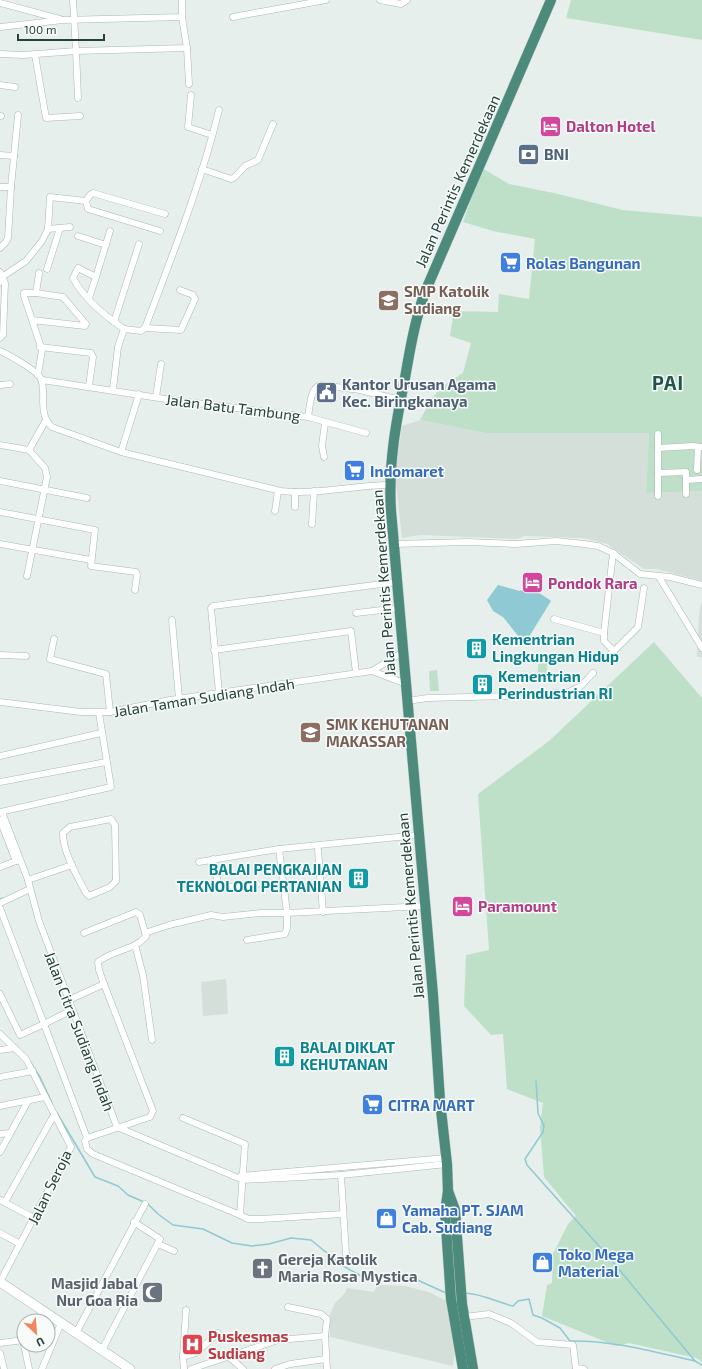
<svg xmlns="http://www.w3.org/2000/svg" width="702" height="1369" font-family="'Exo 2',sans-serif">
  <rect width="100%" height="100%" fill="#e6efeb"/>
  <g fill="#d4dfda">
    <path d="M420 420 485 433H649L646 493 702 491V581L657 569H644L607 544 584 538 525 536 517 539 420 535 402 538 395 475 402 426Z"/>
    <path d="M702 600V657H697L699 614Z"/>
    <path d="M226 979 228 1014 203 1016 201 982Z"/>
    <path d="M377 1285 405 1286 429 1292 448 1302 455 1348 453 1366 330 1337V1315L335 1303 345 1293 347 1288 374 1292Z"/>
  </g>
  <g fill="#bfe0c8">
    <path d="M571 0H702V40L566 18Z"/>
    <path d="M482 168 509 184 554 193 623 210 702 217V491L646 493 649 433H485L420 420 431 400 441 387 463 373 471 343 450 336 454 311 498 312 499 294 529 299 535 239 493 231 463 222Z"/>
    <path d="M654 642 702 698V1362L696 1358 629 1343 616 1346 542 1316 547 1285 552 1283 553 1254 568 1224 576 1216 544 1177 540 1128 543 1103 507 1089 503 1034 491 1035 464 1006 466 955 489 950 478 794 549 741Z"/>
    <path d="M539 656 548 657 546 678H537Z"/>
    <path d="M437 670 439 691H430L429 671Z"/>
  </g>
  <path fill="#8ec9d4" d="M498 585 520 591C530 586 543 595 551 601L527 640 523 642 503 617 493 611 487 600Z"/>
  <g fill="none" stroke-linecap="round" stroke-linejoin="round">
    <g stroke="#8ec9d4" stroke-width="1.5">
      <path d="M0 899 4 898"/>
      <path d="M27 1057 40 1077 52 1103"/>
      <path d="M536 1081 538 1113 544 1126 543 1132 525 1159 527 1165 607 1255 695 1361"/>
      <path d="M57 1113 95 1177 118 1186 128 1195 144 1202"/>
      <path d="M148 1204 158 1214 173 1225 203 1229 232 1243 252 1246 269 1244 291 1238 311 1240 343 1266 363 1277 413 1278 446 1293"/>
      <path d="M465 1293C483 1294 496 1302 513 1306L518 1301 529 1299 533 1315 542 1318 560 1328 570 1341C612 1340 654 1352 695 1361L702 1365"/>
    </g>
    <defs>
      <g id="minor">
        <path d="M380 0 401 4 407 0"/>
        <path d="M0 3 60 19"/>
        <path d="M233 17 326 0"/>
        <path d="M0 27 63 20 182 17V0"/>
        <path d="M187 48 189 84"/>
        <path d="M0 54 23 55 76 51 73 0"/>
        <path d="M35 55 46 118 80 116"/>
        <path d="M0 85 15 87"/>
        <path d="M191 95 188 127 212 135"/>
        <path d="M78 98 76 51 187 48 182 17"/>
        <path d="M0 116H1"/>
        <path d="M0 155 14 156"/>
        <path d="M202 169 231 179 235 177 245 166 258 160 273 124"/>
        <path d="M0 187H11"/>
        <path d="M48 229 70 227"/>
        <path d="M160 231 88 209 86 201 90 195 93 193 165 214"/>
        <path d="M78 236 106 245"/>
        <path d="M0 248 6 242 8 238 11 187 18 115"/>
        <path d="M47 269 60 228"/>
        <path d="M0 272 5 283 3 335 0 338"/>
        <path d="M96 277 110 231"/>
        <path d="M0 282 2 277 26 261 42 241 48 229 50 197 86 201"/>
        <path d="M36 293 39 273"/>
        <path d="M89 298 96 277 78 268 73 278C84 299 105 316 124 329L118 347 113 389"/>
        <path d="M32 320 85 326 86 324 63 297 36 293H24V296L42 350 38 375"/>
        <path d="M114 322 139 244"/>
        <path d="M145 328 181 330 195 299 193 295 180 290"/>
        <path d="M124 329 141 331 145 328C172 256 201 184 219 110"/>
        <path d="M40 347 91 353 93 357 89 386"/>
        <path d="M0 351C9 355 38 371 41 379 47 394 37 413 52 427L121 452 281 491C318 495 354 485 391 485"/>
        <path d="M42 380 172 400 308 417C310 407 310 387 321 385L360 390 400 400"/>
        <path d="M0 385 10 384"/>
        <path d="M156 397 161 364"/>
        <path d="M308 417 366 433"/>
        <path d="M658 434V496"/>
        <path d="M0 445 29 450"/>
        <path d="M658 448 693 446 702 447"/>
        <path d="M121 452 139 394"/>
        <path d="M324 457 322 446 325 423"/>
        <path d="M697 470 698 447"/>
        <path d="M658 473 686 472V494"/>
        <path d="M686 480 702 479"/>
        <path d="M0 481 87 498"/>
        <path d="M295 492V507"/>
        <path d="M275 511 278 491"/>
        <path d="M0 512 95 530 91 566 136 572 137 575 135 590"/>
        <path d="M312 524 314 491"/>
        <path d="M0 544 91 560"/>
        <path d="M394 544 468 542 516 544 556 541 584 544 598 546 613 553 640 574 670 577 702 585"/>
        <path d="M27 576 47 477 45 468 29 450 46 420"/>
        <path d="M659 577 702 648"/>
        <path d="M356 613 399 608"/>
        <path d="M554 619 604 633 613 553"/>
        <path d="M172 620 179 699"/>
        <path d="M604 633V641L614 651 638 627 644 588"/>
        <path d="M54 639 50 659 106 674 110 712"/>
        <path d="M214 650 351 631 356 673"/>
        <path d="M0 655 26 656"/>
        <path d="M604 660 614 651"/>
        <path d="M372 671 406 684"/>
        <path d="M219 693 211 608 213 606 397 582"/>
        <path d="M407 701 428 698 513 696 569 692 581 686 593 673"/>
        <path d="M0 702 81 712H110L170 700 372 671 403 652"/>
        <path d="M0 756 101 733"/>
        <path d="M0 782 106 762"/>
        <path d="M0 812 111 787 99 713"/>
        <path d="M2 812 28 880 39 921 117 1127 243 1180 341 1175 447 1164"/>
        <path d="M111 819 115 825 116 881 110 887 89 896 86 893C78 878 62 850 63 833L70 827Z"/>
        <path d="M0 820 16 861"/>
        <path d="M279 849 287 913 425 906"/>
        <path d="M318 850 323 912"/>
        <path d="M213 859 219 888 257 884"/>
        <path d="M199 862 279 849 418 835"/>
        <path d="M0 867 19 860"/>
        <path d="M28 880 72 865"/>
        <path d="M0 903 30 889"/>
        <path d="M0 908 44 1024 72 1010"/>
        <path d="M145 933 169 925 211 915 223 917 261 913H287V928L285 934 247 940"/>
        <path d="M135 945 143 975 152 1040"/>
        <path d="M104 984 153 1111 150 1117 87 1138 85 1141 87 1149 93 1154 240 1215"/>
        <path d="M0 994 20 1035 44 1024 87 1138"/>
        <path d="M69 1000 104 984 99 970 98 962C112 950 136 950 146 936L140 915 136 912 84 933"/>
        <path d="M0 1034 26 1059 71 1147 0 1282"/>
        <path d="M0 1050 15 1048"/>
        <path d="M0 1077 33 1071"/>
        <path d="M0 1106 45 1097"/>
        <path d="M183 1118 245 1144 240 1215 248 1219H261L343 1214"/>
        <path d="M0 1134 10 1133"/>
        <path d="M0 1152 28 1101"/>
        <path d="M341 1175 346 1254"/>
        <path d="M241 1176 446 1158"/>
        <path d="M0 1200 34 1218"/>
        <path d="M5 1202 54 1115"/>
        <path d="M0 1233 20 1244"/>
        <path d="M158 1244 174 1251"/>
        <path d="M288 1307 321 1314 327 1319 325 1336 327 1369"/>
        <path d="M464 1317 489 1314 511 1323 537 1342 573 1345 576 1369"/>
        <path d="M39 1321 42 1311"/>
        <path d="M76 1333 145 1204"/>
        <path d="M23 1340 29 1369"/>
        <path d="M0 1343 24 1340"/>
        <path d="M102 1350 160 1239 134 1222"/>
        <path d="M0 1353 4 1369"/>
        <path d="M183 1357 186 1310"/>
        <path d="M229 1357 243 1369"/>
        <path d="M576 1368 584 1369"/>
        <path d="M42 1369 61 1323"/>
        <path d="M184 1369 183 1357 196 1353 218 1333"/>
        <path d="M191 1369 278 1340 325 1336"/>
        <path d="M275 1369 290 1364 326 1359"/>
      </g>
      <path id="secondary" d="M0 1282 130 1369"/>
      <g id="trunk">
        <path d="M448 1191 455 1210 462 1304 473 1369"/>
        <path d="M463 1369 451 1299 445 1212 448 1191 447 1164 440 1101 433 995 391 511C388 465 396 422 405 378 410 349 415 320 425 292L551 0"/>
      </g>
    </defs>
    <use href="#minor" stroke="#a8b8b2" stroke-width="7"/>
    <use href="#secondary" stroke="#a4bbb3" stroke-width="10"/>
    <use href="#trunk" stroke="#c2cac8" stroke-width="11"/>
    <use href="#minor" stroke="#fff" stroke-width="6"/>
    <use href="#secondary" stroke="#fff" stroke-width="9"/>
    <use href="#trunk" stroke="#4c8a7c" stroke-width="10"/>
  </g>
  <defs>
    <symbol id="hotel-square" viewBox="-11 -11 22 22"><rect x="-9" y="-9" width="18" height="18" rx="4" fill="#d1479c" stroke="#f7fbf9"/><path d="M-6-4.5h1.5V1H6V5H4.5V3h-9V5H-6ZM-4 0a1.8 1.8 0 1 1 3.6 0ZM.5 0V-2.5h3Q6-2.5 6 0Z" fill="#fff"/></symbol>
    <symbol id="bank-square" viewBox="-11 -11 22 22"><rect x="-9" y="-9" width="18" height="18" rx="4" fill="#5c6f8a" stroke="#f7fbf9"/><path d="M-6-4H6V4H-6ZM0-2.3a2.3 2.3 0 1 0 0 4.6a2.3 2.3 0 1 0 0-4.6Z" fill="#fff"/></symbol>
    <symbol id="supermarket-square" viewBox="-11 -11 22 22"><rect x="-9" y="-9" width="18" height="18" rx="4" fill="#3f7fe0" stroke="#f7fbf9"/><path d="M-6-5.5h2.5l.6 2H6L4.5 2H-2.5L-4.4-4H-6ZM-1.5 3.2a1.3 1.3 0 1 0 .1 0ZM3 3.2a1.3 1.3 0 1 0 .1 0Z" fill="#fff"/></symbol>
    <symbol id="school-square" viewBox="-11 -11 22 22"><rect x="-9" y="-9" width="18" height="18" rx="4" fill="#8d6e63" stroke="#f7fbf9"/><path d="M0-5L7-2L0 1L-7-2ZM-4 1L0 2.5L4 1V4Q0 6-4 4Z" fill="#fff"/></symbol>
    <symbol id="civic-square" viewBox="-11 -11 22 22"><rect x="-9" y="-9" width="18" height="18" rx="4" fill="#5c6f8a" stroke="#f7fbf9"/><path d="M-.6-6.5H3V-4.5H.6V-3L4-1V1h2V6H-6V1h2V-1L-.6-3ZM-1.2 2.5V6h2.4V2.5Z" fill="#fff"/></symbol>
    <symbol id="building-square" viewBox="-11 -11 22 22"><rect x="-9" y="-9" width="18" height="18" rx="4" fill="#0f9aa8" stroke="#f7fbf9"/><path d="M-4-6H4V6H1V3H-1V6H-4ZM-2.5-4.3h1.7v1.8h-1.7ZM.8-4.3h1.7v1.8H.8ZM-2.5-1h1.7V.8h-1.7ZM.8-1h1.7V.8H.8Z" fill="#fff"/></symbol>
    <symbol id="shop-square" viewBox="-11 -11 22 22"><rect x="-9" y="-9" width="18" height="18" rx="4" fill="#3f7fe0" stroke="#f7fbf9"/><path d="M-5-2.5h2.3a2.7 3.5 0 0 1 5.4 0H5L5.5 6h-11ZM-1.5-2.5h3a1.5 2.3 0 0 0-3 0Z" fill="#fff"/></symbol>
    <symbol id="church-square" viewBox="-11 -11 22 22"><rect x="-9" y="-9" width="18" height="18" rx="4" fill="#6b7280" stroke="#f7fbf9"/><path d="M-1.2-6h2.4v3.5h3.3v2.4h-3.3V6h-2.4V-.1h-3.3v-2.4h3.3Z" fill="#fff"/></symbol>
    <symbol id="mosque-square" viewBox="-11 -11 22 22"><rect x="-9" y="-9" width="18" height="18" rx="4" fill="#6b7280" stroke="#f7fbf9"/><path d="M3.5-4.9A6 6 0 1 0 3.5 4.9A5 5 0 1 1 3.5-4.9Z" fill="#fff"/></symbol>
    <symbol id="hospital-square" viewBox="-11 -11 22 22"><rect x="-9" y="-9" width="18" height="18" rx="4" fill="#e0444e" stroke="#f7fbf9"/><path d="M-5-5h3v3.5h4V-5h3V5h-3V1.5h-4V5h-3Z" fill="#fff"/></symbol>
  </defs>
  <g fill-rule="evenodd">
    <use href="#hotel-square" x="538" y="114" width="25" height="25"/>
    <use href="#bank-square" x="516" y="142" width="25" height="25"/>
    <use href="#supermarket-square" x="498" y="250" width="25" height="25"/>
    <use href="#school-square" x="376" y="288" width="25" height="25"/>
    <use href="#civic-square" x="314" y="380" width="25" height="25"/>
    <use href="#supermarket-square" x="342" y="458" width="25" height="25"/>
    <use href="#hotel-square" x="520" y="570" width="25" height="25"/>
    <use href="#building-square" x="464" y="636" width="25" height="25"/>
    <use href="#building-square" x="470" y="672" width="25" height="25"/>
    <use href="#school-square" x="298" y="720" width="25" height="25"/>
    <use href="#building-square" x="346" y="866" width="25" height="25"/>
    <use href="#hotel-square" x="450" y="894" width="25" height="25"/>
    <use href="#building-square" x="272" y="1044" width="25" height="25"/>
    <use href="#supermarket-square" x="360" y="1092" width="25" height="25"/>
    <use href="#shop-square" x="374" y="1206" width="25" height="25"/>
    <use href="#shop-square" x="530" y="1250" width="25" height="25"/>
    <use href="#church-square" x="250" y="1256" width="25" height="25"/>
    <use href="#mosque-square" x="140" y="1280" width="25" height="25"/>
    <use href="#hospital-square" x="180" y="1332" width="25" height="25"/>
  </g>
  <g text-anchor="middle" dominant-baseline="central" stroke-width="3" stroke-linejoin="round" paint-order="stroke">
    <g font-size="15" font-weight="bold" fill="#b23c85" stroke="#f7fbf9" text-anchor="start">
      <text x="566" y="126">Dalton Hotel</text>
      <text x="548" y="583">Pondok Rara</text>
      <text x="478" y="906">Paramount</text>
    </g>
    <g font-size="15" font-weight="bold" fill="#4e5e75" stroke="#f7fbf9" text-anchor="start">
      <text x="544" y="154">BNI</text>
      <text x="342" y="384">Kantor Urusan Agama<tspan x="342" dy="17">Kec. Biringkanaya</tspan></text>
    </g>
    <g font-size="15" fill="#24423a" stroke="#f7fbf9">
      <text transform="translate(457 181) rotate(-66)">Jalan Perintis Kemerdekaan</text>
      <text transform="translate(233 407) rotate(7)">Jalan Batu Tambung</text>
      <text transform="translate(383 583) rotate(-94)">Jalan Perintis Kemerdekaan</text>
      <text transform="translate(204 697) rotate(-9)">Jalan Taman Sudiang Indah</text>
      <text transform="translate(410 906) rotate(-95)">Jalan Perintis Kemerdekaan</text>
      <text transform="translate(80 1031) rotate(69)">Jalan Citra Sudiang Indah</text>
      <text transform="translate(49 1187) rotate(-64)">Jalan Seroja</text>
    </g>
    <g font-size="15" font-weight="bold" fill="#366cbe" stroke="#f7fbf9" text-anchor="start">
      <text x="526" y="263">Rolas Bangunan</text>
      <text x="370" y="471">Indomaret</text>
      <text x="388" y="1105">CITRA MART</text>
      <text x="402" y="1210">Yamaha PT. SJAM<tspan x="402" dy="17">Cab. Sudiang</tspan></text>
      <text x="558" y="1254">Toko Mega<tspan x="558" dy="17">Material</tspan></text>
    </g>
    <g font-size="15" font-weight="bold" fill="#785e54" stroke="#f7fbf9" text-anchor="start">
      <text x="404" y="291">SMP Katolik<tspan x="404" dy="17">Sudiang</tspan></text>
      <text x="326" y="724">SMK KEHUTANAN<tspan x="326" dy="17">MAKASSAR</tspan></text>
    </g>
    <g font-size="15" font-weight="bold" fill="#0d838f" stroke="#f7fbf9" text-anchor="start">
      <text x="492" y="639">Kementrian<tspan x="492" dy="17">Lingkungan Hidup</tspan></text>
      <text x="498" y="676">Kementrian<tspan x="498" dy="17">Perindustrian RI</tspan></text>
      <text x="342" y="869" text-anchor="end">BALAI PENGKAJIAN<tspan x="342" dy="17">TEKNOLOGI PERTANIAN</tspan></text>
      <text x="300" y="1047">BALAI DIKLAT<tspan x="300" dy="17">KEHUTANAN</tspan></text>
    </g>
    <g font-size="15" font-weight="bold" fill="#5b616d" stroke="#f7fbf9" text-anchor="start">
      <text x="278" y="1259">Gereja Katolik<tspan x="278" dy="17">Maria Rosa Mystica</tspan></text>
      <text x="138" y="1283" text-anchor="end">Masjid Jabal<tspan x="138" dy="17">Nur Goa Ria</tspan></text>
    </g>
    <g font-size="15" font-weight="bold" fill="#be3a42" stroke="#f7fbf9" text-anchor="start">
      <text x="208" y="1336">Puskesmas<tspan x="208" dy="17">Sudiang</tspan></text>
    </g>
    <g font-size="19" font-weight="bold" letter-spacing="1" fill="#1f5548" stroke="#f7fbf9">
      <text x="668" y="382">PAI</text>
    </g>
  </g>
  <g transform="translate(36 1333) rotate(154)"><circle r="19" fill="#f7fbf9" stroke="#a3b1ad"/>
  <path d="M0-3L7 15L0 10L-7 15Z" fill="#f4845f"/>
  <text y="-6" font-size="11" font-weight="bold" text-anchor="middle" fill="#24423a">U</text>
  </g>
  <path d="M18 34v6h86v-6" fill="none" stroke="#24423a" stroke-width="2"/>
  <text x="24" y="34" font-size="12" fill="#24423a" stroke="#f7fbf9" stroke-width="3" paint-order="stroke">100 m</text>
</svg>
